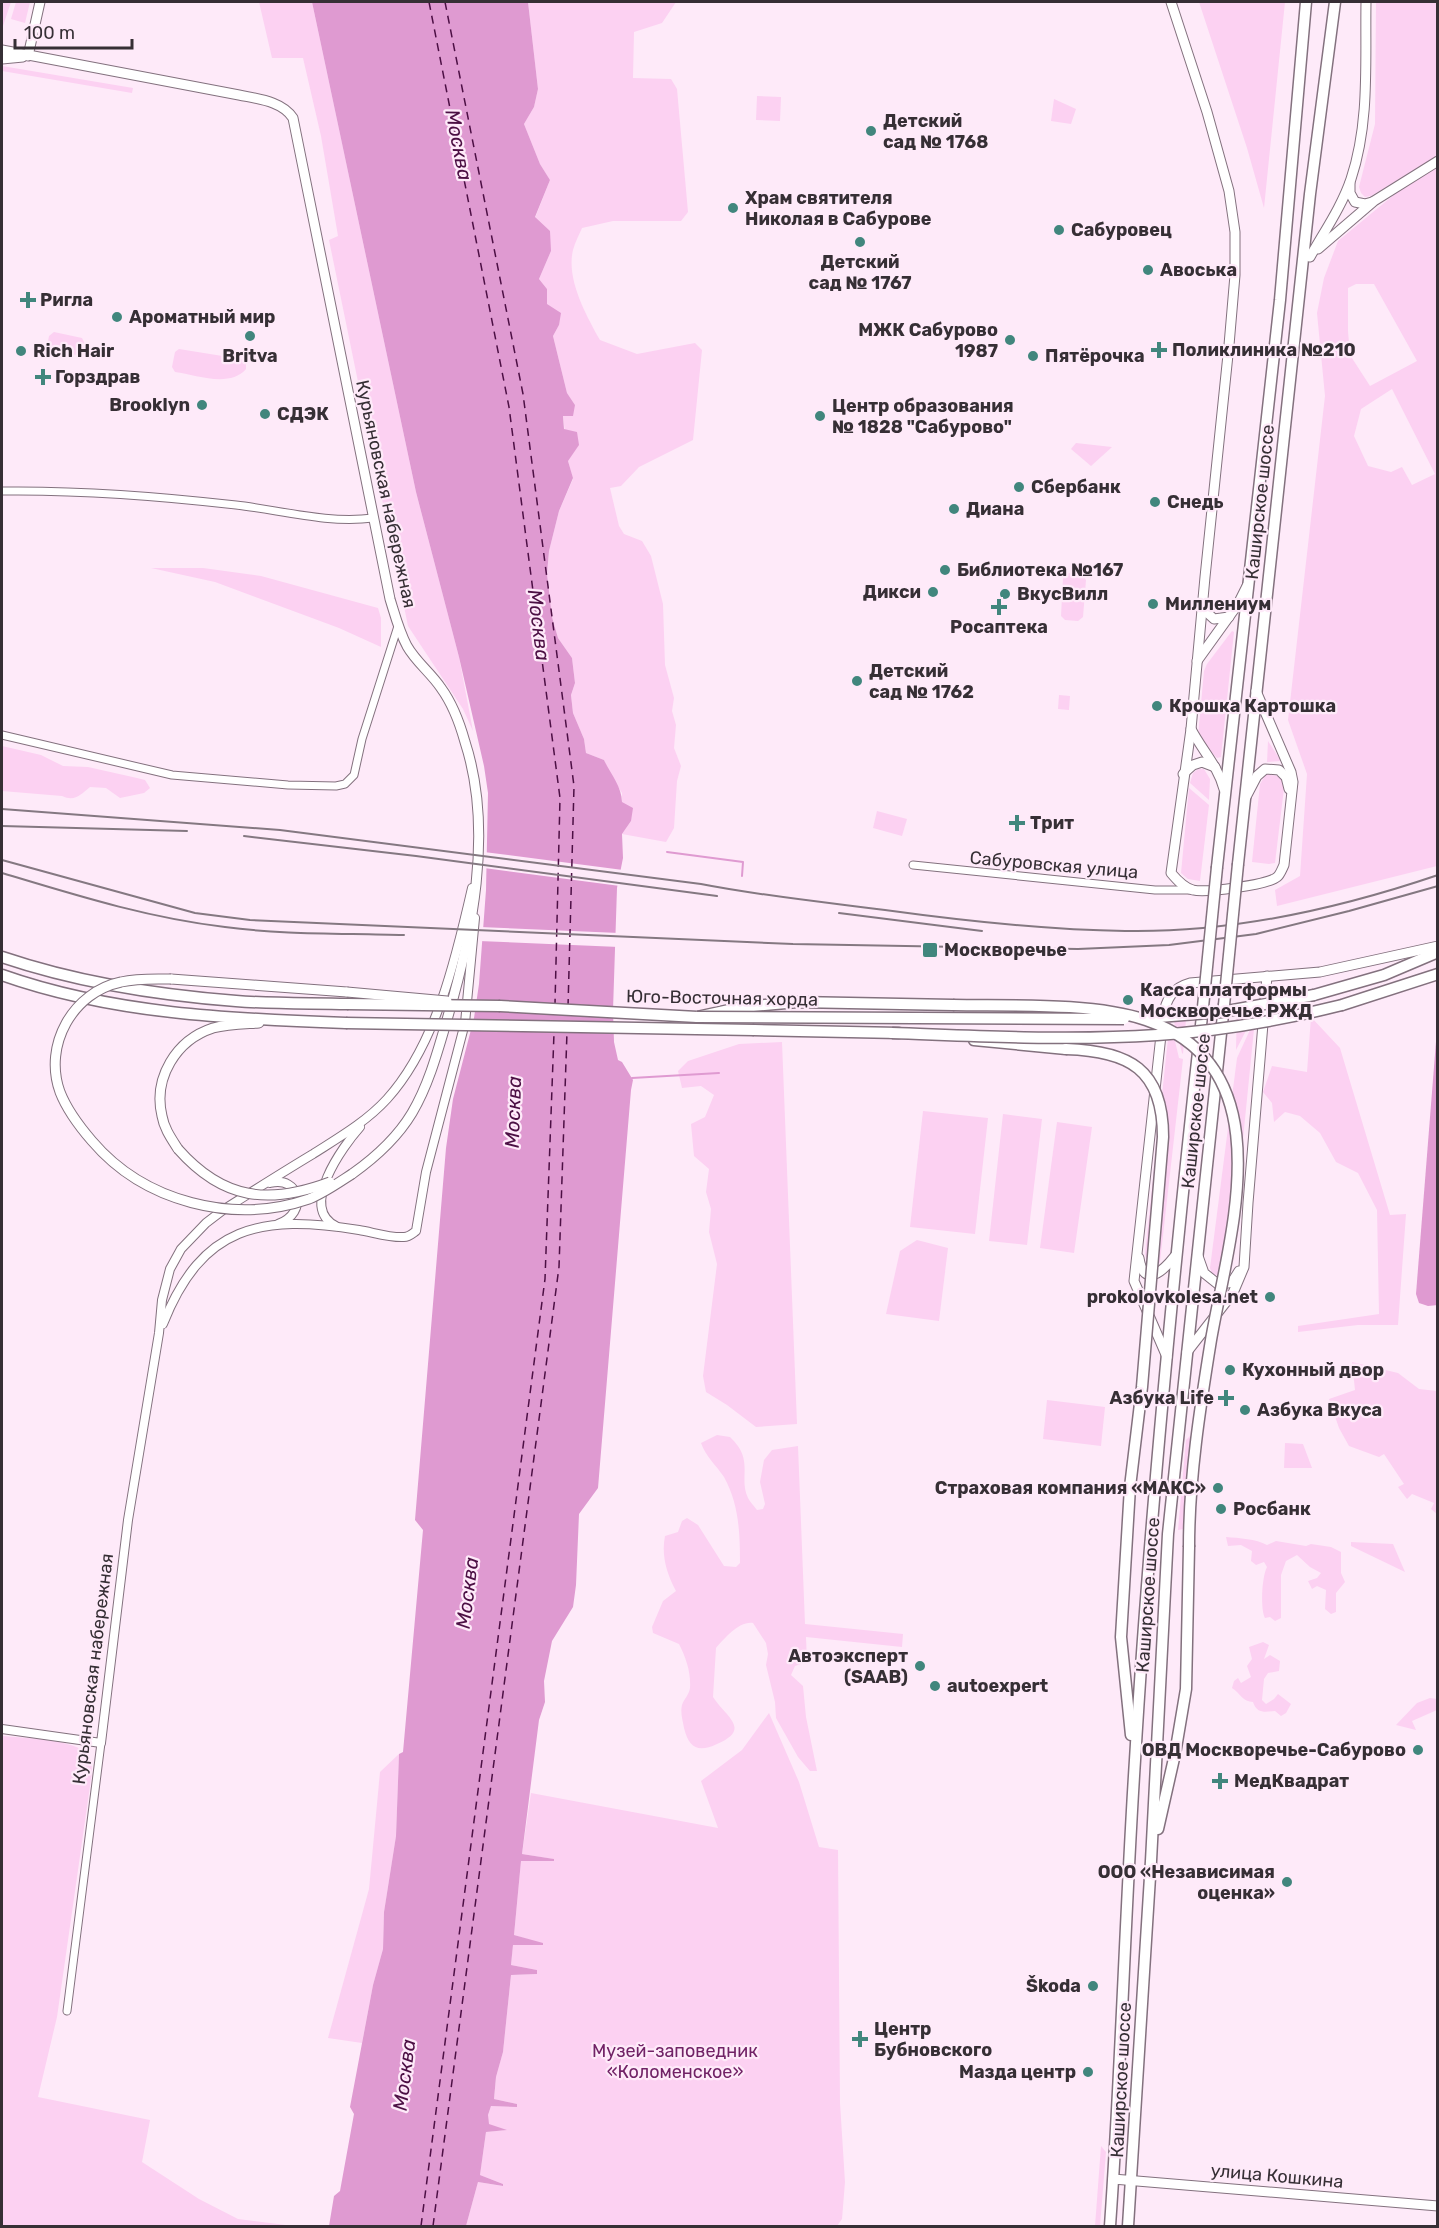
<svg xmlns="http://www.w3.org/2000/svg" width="1439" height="2228" font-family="Rubik,sans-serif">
  <rect width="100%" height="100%" fill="#feeaf9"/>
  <g fill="#fcd1f2" fill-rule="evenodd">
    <path d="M2 2H11L2 29Z"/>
    <path d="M16 2H30L25 23 11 19Z"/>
    <path d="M259 2H312L416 492 459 657 473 731 463 709 408 626 329 240 338 236 321 136 303 58H272Z"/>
    <path d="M528 2H676L662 23 634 32 633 78 671 79 677 89 688 212 681 221H613L582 228C579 235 575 242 573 250 566 279 586 315 600 340L637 354 695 343 702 350 693 440 639 467 621 486 610 488 619 526 624 534 642 541 651 556 663 604 665 665 674 698 672 711 676 725 674 748 681 766 677 781 674 828 666 842 622 834 631 821 622 802V793L612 778 604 760 586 753 584 739 573 713 571 695 575 683 572 658 558 638 552 617 547 574 549 551 559 511 573 479 568 461 563 415 575 405 567 393 553 336 559 325 546 304 547 289 539 279 551 251 535 218 550 180 540 164 524 124 534 107 538 89Z"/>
    <path d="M1199 2H1285L1264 208 1247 148Z"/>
    <path d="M1376 2H1437V156L1371 196 1365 197 1361 193 1359 187 1375 124Z"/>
    <path d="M2 66 133 88 132 93 2 71Z"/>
    <path d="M757 96 781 97 780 121 756 120Z"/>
    <path d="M1054 99 1076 109 1071 124 1051 121Z"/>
    <path d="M1437 168V866L1277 906 1275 890 1300 876 1307 774 1288 720 1325 396 1317 313 1324 278 1338 241 1407 184ZM1356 284H1374L1417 361 1370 386 1350 355 1348 331V288ZM1392 389 1435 474 1412 485 1402 467 1391 472 1368 466 1354 436 1361 409Z"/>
    <path d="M54 332 82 338 84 342 81 354 77 355 48 350 47 347 49 336Z"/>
    <path d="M179 349 241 359 246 363V369C230 388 196 375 175 372L172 367 175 352Z"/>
    <path d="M1076 443 1112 447 1091 466 1071 449Z"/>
    <path d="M151 568H203L261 576 378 608 381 618V647L339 628 215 582Z"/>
    <path d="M1069 573 1082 574 1086 580 1083 617 1078 621 1065 620 1061 616 1063 578Z"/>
    <path d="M1232 631 1234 632 1221 757 1217 758 1201 742 1198 736 1204 671 1207 664Z"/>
    <path d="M1059 695 1070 696 1069 710 1058 709Z"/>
    <path d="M1268 741 1281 761 1267 762Z"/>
    <path d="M2 746 41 755 63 766 88 767 137 778 145 780 150 788 144 793 120 798 106 788 90 787C80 795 75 802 62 796L2 791Z"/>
    <path d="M1198 769H1204L1210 779 1209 800 1190 783 1193 773Z"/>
    <path d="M1266 774 1277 776 1282 780 1284 788 1275 863 1269 864 1252 862 1260 784Z"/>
    <path d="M1189 788 1209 805 1200 881 1188 879 1181 873Z"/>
    <path d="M877 811 907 819 902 836 873 828Z"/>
    <path d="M1253 1003 1254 1015 1236 1050 1237 1005Z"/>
    <path d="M1175 1006H1186L1187 1009 1183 1054 1182 1053 1173 1018Z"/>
    <path d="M1311 1017 1340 1048 1390 1215 1406 1214 1398 1325H1358L1298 1332V1326L1379 1314 1377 1210 1358 1173 1336 1162 1320 1133 1300 1116 1285 1112 1274 1122 1272 1103 1263 1092 1272 1066 1307 1072Z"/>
    <path d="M1255 1019 1230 1269 1229 1273 1222 1277 1212 1274 1210 1268 1237 1058Z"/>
    <path d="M1170 1020 1179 1058 1183 1059 1160 1262 1156 1268 1148 1267 1145 1254Z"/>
    <path d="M782 1042 797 1424 756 1427 727 1405 706 1392 703 1376 717 1264 709 1232 711 1209 706 1192 709 1169 694 1156 691 1124 705 1117 714 1095 701 1086 682 1088 678 1071 688 1061 739 1044Z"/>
    <path d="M923 1111 988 1118 975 1234 910 1227Z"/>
    <path d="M1003 1114 1042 1119 1027 1245 989 1241Z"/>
    <path d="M1057 1122 1092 1127 1074 1253 1040 1248Z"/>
    <path d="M917 1240 948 1248 939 1321 886 1314 900 1251Z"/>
    <path d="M1352 1362 1398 1373 1419 1389 1437 1391V1514L1431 1509 1434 1503 1412 1494 1407 1499 1398 1487 1404 1484 1384 1454 1379 1457 1349 1446 1339 1428 1329 1399 1355 1390Z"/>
    <path d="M1047 1400 1105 1407 1101 1446 1043 1439Z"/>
    <path d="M717 1435 730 1437C755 1460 738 1477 748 1498 750 1502 754 1506 757 1510L763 1509 765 1504 760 1482 764 1460 772 1450 798 1446 805 1624 903 1634 902 1647 806 1637 807 1662 795 1666 791 1675 803 1686 806 1717 817 1771H810L798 1757 776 1718 775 1702 766 1665 768 1654 766 1643 753 1623C739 1621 725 1638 716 1648L713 1697C726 1717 752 1729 717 1744 698 1753 689 1748 684 1728 683 1721 680 1713 682 1705 684 1699 689 1695 690 1688 691 1672 686 1658 679 1644L653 1633 652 1627 663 1601 676 1591C667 1574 661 1556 665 1536L678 1532 682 1521 687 1518 698 1525 724 1566 736 1567 740 1563C740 1533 739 1504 724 1477 716 1465 706 1457 701 1443Z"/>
    <path d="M1190 1436 1197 1438 1184 1526V1529L1178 1530 1186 1440Z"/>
    <path d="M1285 1443 1303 1444 1312 1468H1284Z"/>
    <path d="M1226 1537C1239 1538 1256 1539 1267 1545L1276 1541 1306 1546 1311 1544 1331 1547 1341 1552V1573L1345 1582 1336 1593V1612L1331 1614 1325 1609 1326 1590 1317 1586 1312 1589 1308 1581 1317 1578 1321 1573 1310 1567 1297 1555 1286 1561 1281 1575V1618L1275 1621 1270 1617 1265 1618C1260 1609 1262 1576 1267 1567L1264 1562 1256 1565 1251 1561 1252 1551 1241 1545 1228 1546Z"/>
    <path d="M1351 1542 1393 1544 1405 1572 1351 1546Z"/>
    <path d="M1263 1642 1269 1645 1264 1659 1270 1655 1280 1661 1279 1671 1268 1673 1264 1679 1262 1700 1266 1704 1274 1699 1278 1694 1291 1704 1286 1713 1281 1716 1275 1711C1265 1712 1257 1714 1253 1702 1243 1702 1240 1693 1232 1688L1234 1681 1238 1678 1241 1683 1251 1677 1247 1666 1252 1659 1249 1647Z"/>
    <path d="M1430 1698 1437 1699V1710L1412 1721 1416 1730 1396 1725 1417 1703Z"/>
    <path d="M769 1713 799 1782 819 1847 838 1850 840 2103 845 2182 842 2219 837 2226H466L478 2182 502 2186 503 2184 480 2175 486 2132 506 2130 488 2124V2115L491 2106 517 2107V2104L494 2099 496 2077 503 2052 511 1975 537 1974V1970L511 1965 513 1944H543L514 1935 521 1861H554L553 1859 522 1854 531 1793 718 1828 701 1781 742 1750Z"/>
    <path d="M2 1736C23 1738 67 1739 84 1751 91 1756 92 1764 92 1772L57 2017 38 2097 150 2120 142 2162 199 2199 238 2219 294 2226H2Z"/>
    <path d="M399 1754 396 1836 384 1912 383 1949 373 1985 362 2043 328 2038 369 1889 380 1772Z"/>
    <path d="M1101 2146 1106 2152 1100 2226H1095Z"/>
  </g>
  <g fill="#df9ad1">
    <path d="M312 2H528L538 89 534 107 524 124 540 164 550 180 535 217 550 231 551 251 539 279 547 289V304L561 313 559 325 553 336 567 393 575 405 573 416H563L564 429 577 432 579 445 568 461 573 478 559 511 549 551 547 574 552 617 558 638 572 658 575 683 571 695 573 713 584 739 586 753 604 760C610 773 622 787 622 802L633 808 631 821 622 834 623 858 617 888 613 1010 614 1042 618 1060 622 1062 633 1080 631 1090 598 1488 579 1514 576 1585 573 1607 552 1641 544 1681 545 1702 539 1720 522 1854 554 1859V1861H521L514 1935 543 1943V1945H513L511 1965 537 1970V1974L511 1975 503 2052 496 2077 494 2099 517 2104V2107L491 2106 488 2115 489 2124 507 2130 486 2132 480 2175 503 2184V2186L478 2182 466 2226H329L334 2196 340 2191 354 2114 350 2107 373 1985 383 1949 384 1912 396 1836 399 1754 403 1752 423 1530 415 1520 446 1148 453 1099 474 1018 479 984 486 890 488 793 484 766 459 657 416 492Z"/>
    <path d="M1437 1029 1438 1305 1428 1306 1419 1303 1416 1294Z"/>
  </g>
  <g fill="#feeaf9">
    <path d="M484 852 623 870 620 886 484 868Z"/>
    <path d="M480 927 619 933V947L479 941Z"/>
  </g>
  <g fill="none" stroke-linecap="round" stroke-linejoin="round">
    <g stroke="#df9ad1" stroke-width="2">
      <path d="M667 852 743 862 742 876"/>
      <path d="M632 1078 719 1073"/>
    </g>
    <g stroke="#4c0f44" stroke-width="1.5" stroke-dasharray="8 6" stroke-linecap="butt">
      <path d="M429 2 509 407 560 798 555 1004"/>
      <path d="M445 2 523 394 574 786 568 1007"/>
      <path d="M421 2226 545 1279 554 1033"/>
      <path d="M433 2226 559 1267 567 1032"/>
    </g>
    <defs>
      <g id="minor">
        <path d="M2 491C79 490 158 496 236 505 280 510 328 524 373 518"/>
        <path d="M2 735 172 775 288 785 336 786 345 784 354 775 362 739 398 626"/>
        <path d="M913 865 1155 890H1189"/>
        <path d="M67 2011 101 1743"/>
      </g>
      <g id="tertiary">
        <path d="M270 1183C300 1175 309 1213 278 1224"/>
        <path d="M336 1226C298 1208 343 1146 360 1127"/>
        <path d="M163 1324C202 1225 261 1214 359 1230 372 1232 390 1238 404 1237 409 1237 413 1233 416 1231L426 1172 465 1023 475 918"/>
        <path d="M2 1729 101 1743 128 1520 159 1333 162 1300 170 1269 181 1249 206 1223 223 1210C253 1191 283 1172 313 1154 338 1138 366 1122 387 1099 436 1045 456 958 472 888"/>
      </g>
      <g id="secondary">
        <path d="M1171 2 1207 112 1229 191 1235 232V275L1229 345 1205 577 1191 729 1171 873C1177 880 1184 888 1193 890 1205 893 1268 885 1277 877 1280 875 1282 869 1284 865L1293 782 1291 772 1256 691"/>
        <path d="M2 50 239 95C258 99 282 101 293 118L390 599C395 615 399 631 407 646 416 662 431 673 441 688 452 703 460 724 465 742 494 831 472 936 446 1023 437 1054 428 1086 412 1113 397 1138 376 1157 352 1174"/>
        <path d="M28 56 40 2"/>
        <path d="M2 59 23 57"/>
        <path d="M1350 183V193L1355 202 1365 204 1372 202"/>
        <path d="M1318 249 1374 201 1438 161"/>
        <path d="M1310 257C1324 232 1342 206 1351 179 1370 122 1365 61 1366 2"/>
        <path d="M1202 608 1214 619 1229 617"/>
        <path d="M1197 661 1238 604 1247 586"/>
        <path d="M1191 729C1202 750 1218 766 1224 789"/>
        <path d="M1183 774 1193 765 1202 762 1215 767"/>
        <path d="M1246 797 1257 776 1265 769 1279 770 1286 777 1289 789"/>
        <path d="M171 979 347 992"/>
        <path d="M178 1149C171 1138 164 1128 162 1116 153 1078 176 1040 213 1028 228 1024 244 1024 259 1023"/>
        <path d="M1198 1256 1204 1273 1219 1285 1232 1282 1239 1271"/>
        <path d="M1139 1258C1144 1290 1164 1270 1175 1256"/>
        <path d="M1187 1352 1233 1293 1244 1267 1248 1203 1267 976"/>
        <path d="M1167 1357 1134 1281 1163 1017C1166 999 1172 988 1190 983L1320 972 1438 946"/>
        <path d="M1113 2179 1438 2206"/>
      </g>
      <g id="primary">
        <path d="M1238 864 1310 194 1335 2"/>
        <path d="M1217 867 1280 300 1306 2"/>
        <path d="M2 957C76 982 157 995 236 1001 273 1004 310 1003 347 1004"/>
        <path d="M2 975C112 1014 231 1019 346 1023"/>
        <path d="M1314 995 1384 975 1438 952"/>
        <path d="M1342 1005 1438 974"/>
        <path d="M500 1006 697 1017 743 1007 797 1002 953 1005"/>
        <path d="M754 1030 899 1033"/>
        <path d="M974 1040 1066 1049"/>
        <path d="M1130 1487 1121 1637 1131 1735"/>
        <path d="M1158 1829 1175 1754 1186 1689 1189 1547"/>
        <path d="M1110 2226C1121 2071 1125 1915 1135 1760 1150 1508 1175 1257 1203 1007"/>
        <path d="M1128 2226 1151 1861 1168 1534 1224 1005"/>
      </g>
    </defs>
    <use href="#minor" stroke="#83717e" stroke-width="9"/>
    <use href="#tertiary" stroke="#83717e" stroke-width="10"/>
    <use href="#secondary" stroke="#83717e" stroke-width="11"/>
    <use href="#primary" stroke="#83717e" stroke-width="13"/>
    <use href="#minor" stroke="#fff" stroke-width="7"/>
    <use href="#tertiary" stroke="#fff" stroke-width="8"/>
    <use href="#secondary" stroke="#fff" stroke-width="9"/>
    <use href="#primary" stroke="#fff" stroke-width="10"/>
    <g stroke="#847881" stroke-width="2">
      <path d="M2 809 280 830 701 884C762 896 823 902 885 910 965 921 1045 930 1125 931 1231 933 1338 909 1438 875"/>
      <path d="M2 826 187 831"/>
      <path d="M244 836 416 856 717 896"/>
      <path d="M2 860 195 913 250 920 793 944 1078 949 1169 945 1256 934 1349 911 1438 886"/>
      <path d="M2 873C75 895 148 918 225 927 284 935 344 933 404 935"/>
      <path d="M839 913 982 931"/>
    </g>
    <defs>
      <g id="secondary-bridge">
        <path d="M171 979C154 979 138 978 121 982 73 992 43 1045 60 1092 67 1110 79 1126 92 1141 144 1202 233 1225 309 1199 324 1193 338 1183 352 1174"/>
        <path d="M347 992 447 1001"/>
        <path d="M178 1149C223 1200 269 1205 330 1182"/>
      </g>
      <g id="primary-bridge">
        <path d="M347 1004 500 1006"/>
        <path d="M953 1005C1010 1006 1093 1002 1146 1020 1286 1068 1229 1235 1211 1340 1200 1408 1189 1478 1189 1547"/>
        <path d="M1224 1005 1238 864"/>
        <path d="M1203 1007 1217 867"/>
        <path d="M697 1017 1124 1019"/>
        <path d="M1146 1018 1222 1012 1314 995"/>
        <path d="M346 1023 754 1030"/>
        <path d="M892 1033C980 1036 1069 1041 1157 1035 1219 1031 1282 1020 1342 1005"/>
        <path d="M1066 1049C1129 1051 1163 1069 1163 1137L1142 1387 1130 1487"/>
      </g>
    </defs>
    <use href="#secondary-bridge" stroke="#83717e" stroke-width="11" stroke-linecap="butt"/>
    <use href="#primary-bridge" stroke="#83717e" stroke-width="13" stroke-linecap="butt"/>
    <use href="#secondary-bridge" stroke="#fff" stroke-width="9"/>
    <use href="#primary-bridge" stroke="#fff" stroke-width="10"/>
  </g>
  <g fill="#41867d" stroke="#feeaf9" stroke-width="2">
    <circle cx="871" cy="131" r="6"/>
    <circle cx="733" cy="208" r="6"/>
    <circle cx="1059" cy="230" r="6"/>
    <circle cx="860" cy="242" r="6"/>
    <circle cx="1148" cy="270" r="6"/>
    <path d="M25 291h6v6h6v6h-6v6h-6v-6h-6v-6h6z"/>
    <circle cx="117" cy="317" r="6"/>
    <circle cx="250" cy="336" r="6"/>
    <circle cx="1010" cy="340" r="6"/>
    <path d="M1156 341h6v6h6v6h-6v6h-6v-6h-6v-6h6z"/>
    <circle cx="21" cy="351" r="6"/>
    <circle cx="1033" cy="356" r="6"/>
    <path d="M40 368h6v6h6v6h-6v6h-6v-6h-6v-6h6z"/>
    <circle cx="202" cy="405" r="6"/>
    <circle cx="265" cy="414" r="6"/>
    <circle cx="820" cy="416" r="6"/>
    <circle cx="1019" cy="487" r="6"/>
    <circle cx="1155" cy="502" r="6"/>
    <circle cx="954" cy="509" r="6"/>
    <circle cx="945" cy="570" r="6"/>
    <circle cx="933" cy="592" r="6"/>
    <circle cx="1005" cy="594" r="6"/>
    <circle cx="1153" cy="604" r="6"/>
    <path d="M996 598h6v6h6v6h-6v6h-6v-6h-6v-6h6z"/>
    <circle cx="857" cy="681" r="6"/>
    <circle cx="1157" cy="706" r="6"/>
    <path d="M1014 814h6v6h6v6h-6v6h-6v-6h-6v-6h6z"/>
    <rect x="922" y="942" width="16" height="16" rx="3"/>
    <circle cx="1128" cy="1000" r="6"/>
    <circle cx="1270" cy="1297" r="6"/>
    <circle cx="1230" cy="1370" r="6"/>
    <path d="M1223 1389h6v6h6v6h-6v6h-6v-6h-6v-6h6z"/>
    <circle cx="1245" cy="1410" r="6"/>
    <circle cx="1218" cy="1488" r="6"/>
    <circle cx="1221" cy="1509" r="6"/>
    <circle cx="920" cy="1666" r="6"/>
    <circle cx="935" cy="1686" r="6"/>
    <circle cx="1418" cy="1750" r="6"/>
    <path d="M1217 1772h6v6h6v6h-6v6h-6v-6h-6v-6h6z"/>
    <circle cx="1287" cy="1882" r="6"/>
    <circle cx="1093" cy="1986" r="6"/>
    <path d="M857 2030h6v6h6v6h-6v6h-6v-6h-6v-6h6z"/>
    <circle cx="1088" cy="2072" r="6"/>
  </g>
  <g text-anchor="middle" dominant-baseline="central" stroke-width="4.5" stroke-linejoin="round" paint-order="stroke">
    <g font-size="18" font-weight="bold" fill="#362f35" stroke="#feeaf9" text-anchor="start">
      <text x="883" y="121">Детский<tspan x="883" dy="21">сад № 1768</tspan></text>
      <text x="745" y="198">Храм святителя<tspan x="745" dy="21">Николая в Сабурове</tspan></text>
      <text x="1071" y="230">Сабуровец</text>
      <text x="860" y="262" text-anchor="middle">Детский<tspan x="860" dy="21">сад № 1767</tspan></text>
      <text x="1160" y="270">Авоська</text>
      <text x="40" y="300">Ригла</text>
      <text x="129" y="317">Ароматный мир</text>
      <text x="998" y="330" text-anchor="end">МЖК Сабурово<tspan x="998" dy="21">1987</tspan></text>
      <text x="1172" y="350">Поликлиника №210</text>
      <text x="33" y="351">Rich Hair</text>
      <text x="250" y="356" text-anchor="middle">Britva</text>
      <text x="1045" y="356">Пятёрочка</text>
      <text x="55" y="377">Горздрав</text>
      <text x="190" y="405" text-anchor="end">Brooklyn</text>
      <text x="832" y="406">Центр образования<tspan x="832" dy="21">№ 1828 "Сабурово"</tspan></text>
      <text x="277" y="414">СДЭК</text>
      <text x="1031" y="487">Сбербанк</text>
      <text x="1167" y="502">Снедь</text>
      <text x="966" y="509">Диана</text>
      <text x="957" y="570">Библиотека №167</text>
      <text x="921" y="592" text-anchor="end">Дикси</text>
      <text x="1017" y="594">ВкусВилл</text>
      <text x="1165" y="604">Миллениум</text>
      <text x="999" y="627" text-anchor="middle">Росаптека</text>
      <text x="869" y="671">Детский<tspan x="869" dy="21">сад № 1762</tspan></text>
      <text x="1169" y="706">Крошка Картошка</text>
      <text x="1030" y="823">Трит</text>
      <text x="944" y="950">Москворечье</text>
      <text x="1140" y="990">Касса платформы<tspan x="1140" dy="21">Москворечье РЖД</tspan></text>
      <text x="1258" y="1297" text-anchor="end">prokolovkolesa.net</text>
      <text x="1242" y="1370">Кухонный двор</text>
      <text x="1214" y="1398" text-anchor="end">Азбука Life</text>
      <text x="1257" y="1410">Азбука Вкуса</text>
      <text x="1206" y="1488" text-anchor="end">Страховая компания «МАКС»</text>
      <text x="1233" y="1509">Росбанк</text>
      <text x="908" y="1656" text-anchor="end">Автоэксперт<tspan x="908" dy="21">(SAAB)</tspan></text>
      <text x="947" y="1686">autoexpert</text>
      <text x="1406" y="1750" text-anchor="end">ОВД Москворечье-Сабурово</text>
      <text x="1234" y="1781">МедКвадрат</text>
      <text x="1275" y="1872" text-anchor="end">ООО «Независимая<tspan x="1275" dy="21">оценка»</tspan></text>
      <text x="1081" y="1986" text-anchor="end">Škoda</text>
      <text x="874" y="2029">Центр<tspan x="874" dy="21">Бубновского</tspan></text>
      <text x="1076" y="2072" text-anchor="end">Мазда центр</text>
    </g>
    <g font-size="18" fill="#362f35" stroke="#feeaf9">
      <text transform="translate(386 494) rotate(78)">Курьяновская набережная</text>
      <text transform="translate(1260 502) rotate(-84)">Каширское шоссе</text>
      <text transform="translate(1054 865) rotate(5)">Сабуровская улица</text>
      <text transform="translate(722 998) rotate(1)">Юго-Восточная хорда</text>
      <text transform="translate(1196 1111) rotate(-84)">Каширское шоссе</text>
      <text transform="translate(1148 1595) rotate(-86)">Каширское шоссе</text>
      <text transform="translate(93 1669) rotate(-83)">Курьяновская набережная</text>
      <text transform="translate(1121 2080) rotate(-87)">Каширское шоссе</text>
      <text transform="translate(1277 2176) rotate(5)">улица Кошкина</text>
    </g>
    <g font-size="18" fill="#712266" stroke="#feeaf9">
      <text x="675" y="2051">Музей-заповедник<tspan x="675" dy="21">«Коломенское»</tspan></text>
    </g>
    <g font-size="20" font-style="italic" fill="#4c0f44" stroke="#feeaf9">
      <text transform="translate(459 145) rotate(79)">Москва</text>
      <text transform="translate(539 625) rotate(83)">Москва</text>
      <text transform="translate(513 1112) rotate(-88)">Москва</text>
      <text transform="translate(467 1593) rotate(-83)">Москва</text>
      <text transform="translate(404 2075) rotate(-83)">Москва</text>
    </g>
  </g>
  <rect width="1439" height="2228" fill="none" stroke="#362f35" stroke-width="6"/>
  <path d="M15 39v9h117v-9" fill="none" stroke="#362f35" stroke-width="3"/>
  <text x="24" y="39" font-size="18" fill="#362f35" stroke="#feeaf9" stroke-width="4.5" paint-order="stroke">100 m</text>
</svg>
